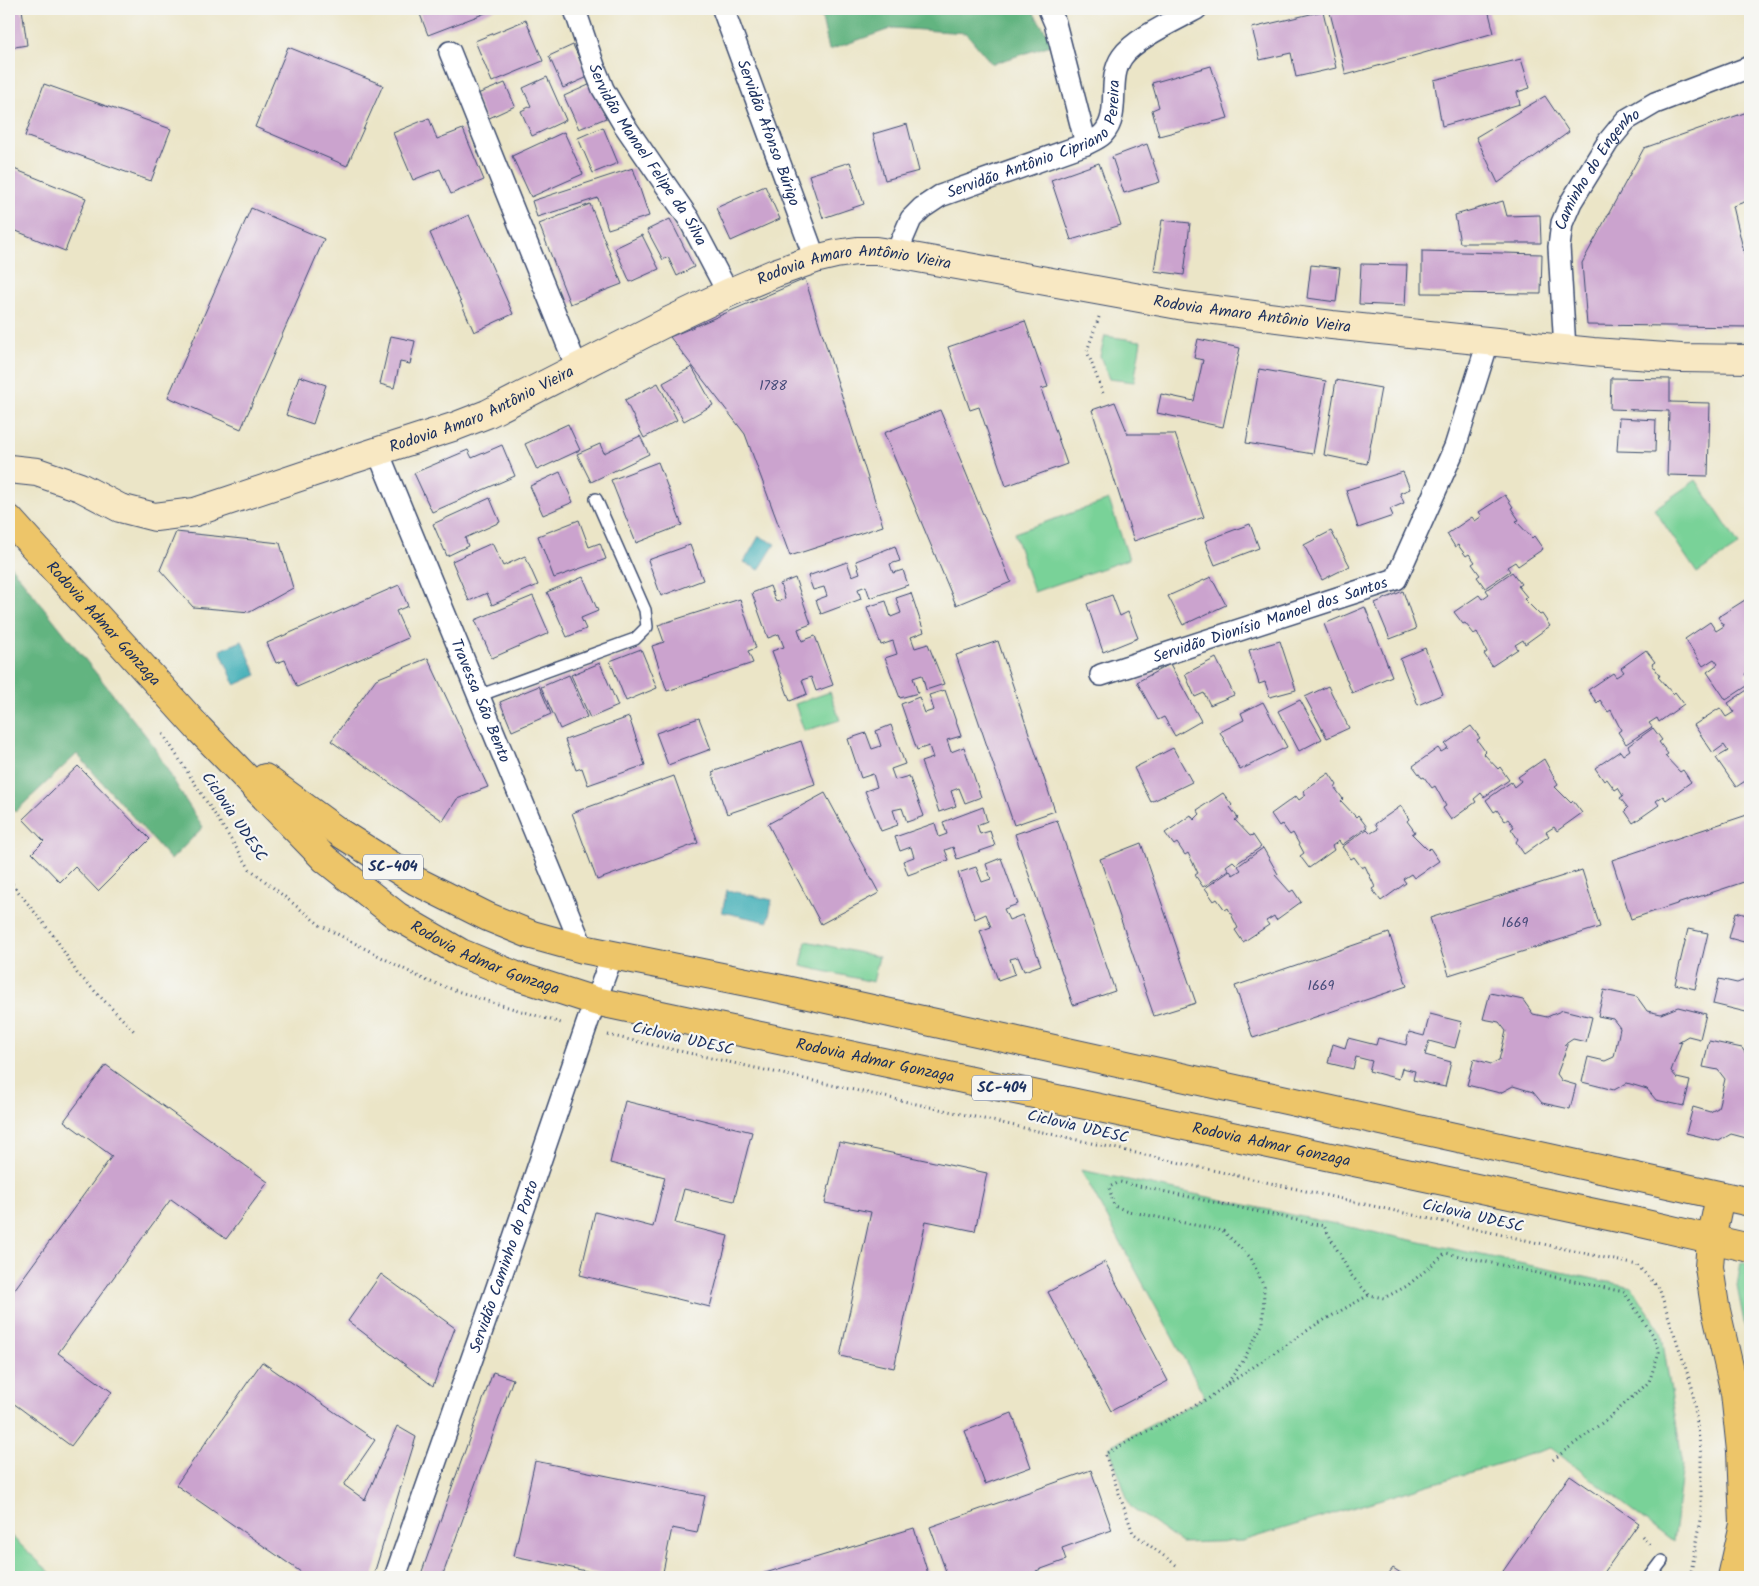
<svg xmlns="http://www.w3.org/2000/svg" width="1759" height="1586" font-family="Kalam,sans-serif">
  <rect width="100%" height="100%" fill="#f6f6f2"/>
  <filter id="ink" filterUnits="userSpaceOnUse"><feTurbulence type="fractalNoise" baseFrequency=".02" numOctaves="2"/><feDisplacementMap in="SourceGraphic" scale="10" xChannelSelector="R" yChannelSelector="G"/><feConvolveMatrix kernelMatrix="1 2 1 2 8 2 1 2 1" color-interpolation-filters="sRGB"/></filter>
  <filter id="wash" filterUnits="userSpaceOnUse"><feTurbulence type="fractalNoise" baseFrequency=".0096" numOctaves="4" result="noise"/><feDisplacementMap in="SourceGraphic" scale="20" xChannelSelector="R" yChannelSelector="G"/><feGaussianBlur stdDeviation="1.12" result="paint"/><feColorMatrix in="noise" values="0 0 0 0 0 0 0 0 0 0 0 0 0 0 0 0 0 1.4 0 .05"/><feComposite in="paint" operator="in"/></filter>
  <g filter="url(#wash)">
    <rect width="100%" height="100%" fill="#ebe5c7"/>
    <g fill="#79d298" stroke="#4a807b">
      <path d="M1105 336 1141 341 1134 382 1109 379 1100 356Z"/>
      <path d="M1696 480 1739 545 1697 573 1654 509Z"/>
      <path d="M1109 500 1129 559 1034 592 1014 533Z"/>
      <path d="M830 692 840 720 804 731 795 704Z"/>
      <path d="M806 941 879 957 873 982 801 966Z"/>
      <path d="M1081 1170 1632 1287 1661 1331 1683 1465 1673 1542 1551 1448 1242 1541 1181 1543 1130 1506 1109 1447 1205 1397Z"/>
      <path d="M1741 1262 1750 1265V1337L1744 1322 1737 1286Z"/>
      <path d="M9 1534 55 1577H9Z"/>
    </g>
    <g fill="#62b480" stroke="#3e726f">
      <path d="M820 9H1031L1054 44 992 64 966 33 893 28 829 50Z"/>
      <path d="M9 564 151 742 184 798 203 827 171 860 77 754 15 812 9 805Z"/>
    </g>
    <g fill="#3cadb6" stroke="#2c6e8a">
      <path d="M759 536 775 544 759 570 744 562Z"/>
      <path d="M242 641 257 675 235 685 220 650Z"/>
      <path d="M727 890 772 900 768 922 722 912Z"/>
    </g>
    <g id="blocks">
      <g fill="#cba3ce">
        <path d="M9 9H22L27 45 9 48Z"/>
        <path d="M418 9H496L428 35Z"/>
        <path d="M1329 9H1488L1494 33 1346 75Z"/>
        <path d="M1323 11 1336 68 1296 77 1291 53 1260 60 1252 28Z"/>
        <path d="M526 20 543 61 492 82 475 41Z"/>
        <path d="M573 45 588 77 563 88 549 56Z"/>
        <path d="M288 47 383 85 347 166 255 127Z"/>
        <path d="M1521 59 1530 88 1517 92 1520 104 1442 126 1434 80Z"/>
        <path d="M1211 66 1228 118 1159 136 1152 110 1159 107 1152 83Z"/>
        <path d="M547 77 566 120 532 136 521 111 531 106 523 88Z"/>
        <path d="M505 83 515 106 485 120 475 95Z"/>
        <path d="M44 84 171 129 151 181 25 136Z"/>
        <path d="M591 84 606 118 579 129 564 96Z"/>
        <path d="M1545 96 1569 132 1498 183 1476 137Z"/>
        <path d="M1750 111V200L1733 206 1750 278V327L1587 325 1582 263 1644 148Z"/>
        <path d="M429 118 437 139 463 129 484 180 451 194 440 169 413 180 393 133Z"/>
        <path d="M907 124 919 171 885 180 873 134Z"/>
        <path d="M603 127 618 163 593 173 578 138Z"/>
        <path d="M564 132 583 174 531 197 512 156Z"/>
        <path d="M1147 144 1160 182 1124 193 1112 157Z"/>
        <path d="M850 162 864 204 823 218 809 175Z"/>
        <path d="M1099 163 1121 225 1071 240 1051 180Z"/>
        <path d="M9 167 86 198 65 251 9 228Z"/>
        <path d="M633 168 649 216 608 229 598 198 537 217 532 201Z"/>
        <path d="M765 186 780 219 731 241 716 208Z"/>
        <path d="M1503 201 1507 216 1540 215 1541 243H1460L1455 215Z"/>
        <path d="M590 204 622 284 570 304 539 224Z"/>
        <path d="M251 208 324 239 241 429 168 397Z"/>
        <path d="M469 215 513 314 474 332 430 233Z"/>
        <path d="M670 219 694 267 677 276 668 257 663 260 647 230Z"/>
        <path d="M1162 220 1190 223 1184 275 1154 271Z"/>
        <path d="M642 235 659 269 630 282 615 248Z"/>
        <path d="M1422 251 1542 254 1541 294 1422 293Z"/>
        <path d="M1361 264 1407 265 1405 306 1359 304Z"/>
        <path d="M1311 265 1340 268 1336 302 1307 298Z"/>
        <path d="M805 279 883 526 790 556 745 434 670 337Z"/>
        <path d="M1025 321 1048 387 1041 389 1067 464 1006 486 979 407 970 410 948 347Z"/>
        <path d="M391 336 415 341 410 364 400 362 394 388 380 384Z"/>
        <path d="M1198 339 1240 348 1223 427 1157 413 1161 394 1194 401 1203 360 1194 358Z"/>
        <path d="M692 367 713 405 684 421 663 383Z"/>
        <path d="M1259 369 1326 381 1313 454 1246 443Z"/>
        <path d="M299 376 326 385 313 424 286 415Z"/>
        <path d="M1611 378 1670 379V402L1710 403 1708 476 1667 475 1669 411 1610 409Z"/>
        <path d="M1336 380 1381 388 1367 464 1324 455Z"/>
        <path d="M658 383 677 420 644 438 625 400Z"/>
        <path d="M1115 402 1128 434H1175L1204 517 1134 541 1092 410Z"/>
        <path d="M940 410 1011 582 956 605 884 433Z"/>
        <path d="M1619 418 1656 420 1655 452 1617 451Z"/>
        <path d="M568 424 580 450 537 470 525 444Z"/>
        <path d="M640 436 649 454 591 482 577 454 600 444 604 453Z"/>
        <path d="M502 445 515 476 432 512 414 473 468 450 472 458Z"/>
        <path d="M658 462 682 525 636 543 611 480Z"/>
        <path d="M560 472 573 502 543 515 530 486Z"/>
        <path d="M1403 472 1410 489 1400 493 1404 503 1390 509 1393 516 1358 528 1346 490Z"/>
        <path d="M1505 495 1513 507 1511 508 1519 520 1516 521 1532 538 1534 536 1543 549 1518 566 1515 562 1507 567 1510 571 1485 588 1477 577 1480 575 1472 564 1475 562 1469 554 1466 556 1458 545 1455 547 1447 534 1472 517 1475 521 1482 516 1479 512Z"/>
        <path d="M490 498 500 522 465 538 468 546 447 556 433 524Z"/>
        <path d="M579 520 589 547 600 543 606 559 554 578 538 536Z"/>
        <path d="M1250 524 1259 548 1215 565 1205 541Z"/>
        <path d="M1331 531 1350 566 1322 580 1304 545Z"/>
        <path d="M176 532 280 543 293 588 250 612 193 607 160 570Z"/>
        <path d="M492 543 503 566 525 556 538 585 492 605 487 593 469 601 452 561Z"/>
        <path d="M690 545 703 580 661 596 648 560Z"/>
        <path d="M895 546 900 561 890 564 893 573 903 570 908 585 870 598 866 586 858 589 861 599 821 614 816 600 827 596 824 587 813 590 808 576 847 562 852 576 860 573 856 561Z"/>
        <path d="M1512 572 1521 584 1518 586 1527 597 1524 599 1540 615 1542 614 1550 626 1525 644 1523 640 1515 645 1518 649 1492 666 1484 654 1487 652 1477 632 1474 634 1465 623 1463 624 1454 612 1479 595 1482 599 1489 594 1486 590Z"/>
        <path d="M583 577 598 611 581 618 586 629 567 637 547 592Z"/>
        <path d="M1211 577 1226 605 1183 625 1168 596Z"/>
        <path d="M795 578 811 624 798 629 802 641 815 636 833 685 816 691 811 677 802 680 807 694 790 701 772 651 784 647 779 634 768 638 752 593 770 586 776 602 785 599 780 584Z"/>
        <path d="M399 585 408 606 396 611 408 638 297 687 285 660 276 663 267 643Z"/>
        <path d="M1403 591 1416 629 1390 639 1375 603Z"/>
        <path d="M911 593 924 632 911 637 915 648 928 644 944 684 926 690 922 675 913 678 918 693 900 698 885 658 897 654 893 641 881 645 867 607 886 601 891 617 901 613 896 598Z"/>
        <path d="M1112 595 1120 616 1128 612 1138 638 1103 652 1087 604Z"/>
        <path d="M533 596 549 633 492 658 475 620Z"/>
        <path d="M740 599 756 648 748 651 753 663 667 691 652 646 664 642 658 625Z"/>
        <path d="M1745 600 1750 608V670L1745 674 1750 681V684L1726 700 1707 672 1718 664 1714 659 1703 666 1685 639 1710 622 1716 631 1724 626 1718 617Z"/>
        <path d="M1365 607 1392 676 1352 693 1324 624Z"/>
        <path d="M998 641 1055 811 1014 825 956 655Z"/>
        <path d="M1280 641 1296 690 1270 697 1265 682 1259 684 1249 650Z"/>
        <path d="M1425 648 1443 694 1418 705 1400 659Z"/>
        <path d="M641 649 657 688 626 701 610 661Z"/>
        <path d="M1646 650 1655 662 1652 664 1660 676 1658 677 1673 694 1675 692 1684 704 1659 722 1657 718 1649 723 1652 727 1626 744 1618 732 1621 730 1611 710 1608 712 1600 700 1597 703 1588 690 1613 673 1616 677 1624 672 1621 668Z"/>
        <path d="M428 658 488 787 457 799 443 821 331 741 376 679Z"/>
        <path d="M1216 658 1234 695 1210 705 1204 693 1195 697 1185 674Z"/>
        <path d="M600 663 618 706 590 718 571 675Z"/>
        <path d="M1170 664 1201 721 1175 736 1164 717 1158 720 1137 682Z"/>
        <path d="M569 675 587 717 560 729 541 687Z"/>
        <path d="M539 686 551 714 512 731 500 702Z"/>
        <path d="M1328 686 1349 728 1327 738 1305 697Z"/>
        <path d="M1750 688V778L1736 787 1716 758 1728 751 1724 745 1713 753 1694 725 1720 708 1726 717 1734 712 1728 703Z"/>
        <path d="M945 690 961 736 947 740 951 752 964 747 981 797 965 803 959 788 951 791 956 806 939 812 921 762 933 758 929 746 917 750 901 704 919 697 925 713 934 710 929 695Z"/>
        <path d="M1300 700 1322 739 1299 751 1278 711Z"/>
        <path d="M1263 702 1287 747 1240 770 1220 732 1244 720 1241 713Z"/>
        <path d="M629 717 645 765 588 785 582 768 576 770 565 740Z"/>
        <path d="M699 718 711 749 668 765 656 733Z"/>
        <path d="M891 725 905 764 891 769 895 780 909 776 924 816 907 822 902 808 893 810 898 825 881 831 865 791 877 787 873 774 861 778 848 739 866 733 872 749 881 746 876 731Z"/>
        <path d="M1471 726 1480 738 1477 740 1485 751 1483 753 1498 769 1500 767 1509 780 1484 797 1481 793 1474 799 1476 802 1451 820 1443 808 1446 806 1435 786 1432 788 1424 777 1422 778 1413 766 1438 748 1441 752 1448 748 1445 744Z"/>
        <path d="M1653 728 1662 740 1659 742 1668 754 1665 756 1680 772 1683 770 1691 782 1666 800 1663 796 1656 801 1659 805 1633 823 1625 811 1628 808 1620 798 1623 796 1618 788 1615 790 1607 779 1604 781 1595 768 1620 751 1623 755 1630 750 1628 746Z"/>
        <path d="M801 741 815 784 727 814 712 772Z"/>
        <path d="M1173 748 1192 782 1151 802 1134 768Z"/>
        <path d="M1544 759 1558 785 1555 787 1571 803 1573 801 1582 813 1557 831 1554 827 1546 832 1549 836 1524 854 1516 842 1518 839 1511 829 1514 827 1508 819 1505 821 1497 810 1494 812 1486 800 1511 782 1514 787 1521 781 1518 777Z"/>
        <path d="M78 766 150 839 98 891 75 867 60 882 32 853 44 841 23 819Z"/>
        <path d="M1329 773 1337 785 1335 788 1343 799 1341 801 1356 817 1358 815 1367 827 1342 845 1339 841 1332 846 1334 850 1309 868 1300 856 1304 853 1293 833 1290 835 1282 824 1279 826 1271 814 1296 796 1299 800 1306 795 1303 791Z"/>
        <path d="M674 776 698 843 597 880 572 813Z"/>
        <path d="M825 793 879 893 821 924 768 824Z"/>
        <path d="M1223 793 1232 805 1230 807 1238 818 1235 820 1250 836 1253 835 1261 847 1236 864 1233 861 1226 866 1229 870 1203 887 1195 875 1198 873 1188 853 1185 855 1177 843 1174 845 1165 833 1191 815 1194 820 1200 814 1197 810Z"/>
        <path d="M1401 806 1409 819 1407 821 1415 832 1412 834 1428 850 1430 848 1439 861 1414 878 1411 874 1403 879 1406 883 1381 901 1372 889 1375 887 1365 866 1362 868 1354 857 1351 859 1342 847 1367 829 1371 833 1378 829 1375 824Z"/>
        <path d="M983 807 987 821 977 825 980 834 990 831 995 846 957 859 953 847 945 850 949 860 908 875 903 861 914 857 911 847 900 851 895 837 935 823 939 837 947 834 943 822Z"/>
        <path d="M1750 814V880L1631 919 1612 860Z"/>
        <path d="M1057 820 1115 991 1073 1005 1015 834Z"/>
        <path d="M1141 843 1196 1003 1154 1016 1100 859Z"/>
        <path d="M1263 848 1278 874 1275 875 1290 892 1293 890 1301 902 1276 920 1274 916 1266 921 1269 925 1243 942 1235 930 1238 928 1228 908 1225 910 1217 899 1214 901 1205 888 1230 871 1233 875 1241 870 1238 866Z"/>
        <path d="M1001 858 1018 904 1004 909 1009 920 1022 915 1041 965 1024 971 1018 957 1010 959 1015 974 998 980 980 931 991 927 986 914 975 919 958 873 976 867 982 882 991 879 986 864Z"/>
        <path d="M1582 870 1600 927 1449 975 1430 918Z"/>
        <path d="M1736 912 1750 916V948L1744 942 1729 938Z"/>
        <path d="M1688 929 1708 933 1695 989 1675 984Z"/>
        <path d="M1389 933 1407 986 1253 1038 1235 986Z"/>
        <path d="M1749 961 1750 1010 1746 1012 1713 1004 1719 979 1737 983 1745 980Z"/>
        <path d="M1604 990 1637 997 1647 1011 1661 1014 1678 1007 1706 1014 1700 1039 1688 1036 1678 1042 1682 1041 1671 1071 1677 1078 1690 1081 1684 1106 1656 1100 1647 1089 1627 1083 1614 1090 1582 1082 1588 1057 1605 1061 1614 1057 1620 1028 1613 1019 1598 1016Z"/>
        <path d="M1490 993 1523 1000 1533 1014 1547 1017 1563 1010 1592 1017 1586 1042 1573 1039 1564 1045H1568L1557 1074 1562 1081 1576 1085 1570 1109 1542 1103 1533 1092 1513 1086 1500 1093 1467 1085 1474 1059 1491 1064 1499 1060 1506 1031 1499 1022 1483 1019Z"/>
        <path d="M1430 1014 1462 1022 1455 1048 1429 1041 1425 1055 1451 1062 1445 1087 1413 1080 1415 1071 1402 1068 1399 1079 1369 1071 1372 1061 1356 1057 1353 1069 1328 1063 1333 1044 1345 1048 1348 1038 1376 1045 1378 1038 1406 1045 1409 1032 1424 1036Z"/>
        <path d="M1709 1041 1742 1048 1750 1060V1139L1731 1134 1719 1141 1686 1133 1693 1107 1710 1112 1718 1108 1725 1079 1718 1070 1703 1067Z"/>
        <path d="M106 1065 268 1182 226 1239 171 1199 58 1353 112 1392 71 1446 9 1400V1297L112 1156 64 1121Z"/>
        <path d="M625 1101 752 1132 734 1201 684 1189 675 1223 728 1236 710 1307 580 1275 595 1212 653 1227 665 1177 610 1163Z"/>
        <path d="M839 1142 987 1173 975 1231 926 1221 894 1368 840 1356 871 1212 825 1203Z"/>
        <path d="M1105 1262 1168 1381 1111 1411 1048 1292Z"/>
        <path d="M381 1274 455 1328 433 1386 348 1321Z"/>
        <path d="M262 1362 375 1440 344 1485 365 1500 397 1426 416 1437 373 1577H308L176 1485Z"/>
        <path d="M493 1372 513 1379 442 1577H420Z"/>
        <path d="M1012 1413 1031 1467 985 1484 965 1431Z"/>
        <path d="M535 1461 705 1496 697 1533 672 1528 662 1577H615L514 1556Z"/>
        <path d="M1091 1470 1112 1530 1062 1548 1066 1560 1036 1571 1038 1577H948L930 1527Z"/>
        <path d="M1570 1475 1639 1523 1601 1577H1499Z"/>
        <path d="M914 1528 929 1577H752Z"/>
        <path d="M1393 1568 1407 1577H1386Z"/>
      </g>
    </g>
  </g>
  <g filter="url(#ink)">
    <use href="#blocks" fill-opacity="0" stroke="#3a4a6e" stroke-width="1"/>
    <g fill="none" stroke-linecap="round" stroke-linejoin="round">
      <defs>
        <g id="lane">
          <path d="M478 696 635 639 647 627 645 610 596 499"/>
          <path d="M1650 1577 1662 1561"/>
        </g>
        <g id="street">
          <path id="s1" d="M723 9 815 259"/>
          <path d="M1049 9 1055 23 1086 144"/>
          <path id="s2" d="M576 13 595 69 603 89 623 123 689 219 728 293"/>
          <path d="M450 52 577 368"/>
          <path id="s3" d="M896 254 911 219 922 208 940 196 1086 144C1092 141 1099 138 1103 134 1122 114 1106 80 1122 57 1134 39 1176 20 1196 9"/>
          <path id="s4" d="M1565 349 1559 247 1562 223 1571 202 1608 142 1626 120 1655 103 1750 67"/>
          <path id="s5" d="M378 452 583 949"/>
          <path id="s6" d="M1101 675 1396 579 1455 447 1488 342"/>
          <path id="s7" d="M395 1577 493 1299 588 1021 612 956"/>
        </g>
        <g id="secondary">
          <path id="s8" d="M9 469 37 472 80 487 120 508 155 517 195 512 332 466 456 426 487 414 663 324 728 293 775 273 815 259 836 254 857 251H876L896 254 1184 306 1332 325 1593 352 1681 358 1750 359"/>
        </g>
        <g id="primary">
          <path id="s9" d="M9 519 199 729 325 859 397 916 461 953 514 975 595 1001 1637 1222 1750 1248"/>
          <path d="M265 778 340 833 416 881 488 917 532 935 583 949 781 989 1750 1202"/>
          <path d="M1720 1196 1711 1240 1709 1267 1715 1306 1735 1393 1741 1451 1744 1524 1732 1577"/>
        </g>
      </defs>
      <use href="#lane" stroke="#3a4a6e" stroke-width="14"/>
      <use href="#street" stroke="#3a4a6e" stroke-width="24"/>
      <use href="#secondary" stroke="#3a4a6e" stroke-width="30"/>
      <use href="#primary" stroke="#3a4a6e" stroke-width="30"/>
      <g stroke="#3a4a6e" stroke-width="3" stroke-dasharray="1 4" stroke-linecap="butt">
        <path d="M1099 317 1087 351 1104 396"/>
        <path d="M163 734 250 869 320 925 425 980 478 998 561 1023"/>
        <path d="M9 880 56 939 77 973 135 1032"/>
        <path d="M608 1035 1637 1265 1659 1288 1692 1387 1701 1453V1520L1690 1577"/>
        <path d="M1228 1384 1317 1324 1369 1295"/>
        <path d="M1642 1536 1651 1546"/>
        <path d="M1176 1565 1133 1533 1105 1454 1209 1398 1226 1385 1243 1361 1263 1323 1264 1287 1251 1258 1223 1231 1128 1211 1114 1206 1109 1187 1120 1182 1324 1226 1351 1275 1369 1295 1384 1298 1407 1286 1446 1253 1624 1292 1653 1335 1659 1352 1649 1382 1610 1417 1550 1462"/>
      </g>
      <use href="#lane" stroke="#fff" stroke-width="11"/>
      <use href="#street" stroke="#fff" stroke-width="21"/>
      <use href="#secondary" stroke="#f8e8c3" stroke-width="28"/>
      <use href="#primary" stroke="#edc569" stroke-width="28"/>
    </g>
  </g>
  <g text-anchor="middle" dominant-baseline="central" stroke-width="4.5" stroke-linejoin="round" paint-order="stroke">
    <g font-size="14" fill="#474c7a">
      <text x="773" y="386">1788</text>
      <text x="1515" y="923">1669</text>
      <text x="1321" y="986">1669</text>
    </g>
    <g fill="#f6f6f2" stroke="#5d6b8a" stroke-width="1">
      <rect x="363" y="854.5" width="60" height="25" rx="4"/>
      <rect x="972" y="1075.5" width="60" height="25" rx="4"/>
    </g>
    <g font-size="15" font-weight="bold" fill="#1b2f5e">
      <text x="393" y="867">SC-404</text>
      <text x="1002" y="1088">SC-404</text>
    </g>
    <g font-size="16" fill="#1b2f5e" stroke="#f6f6f2">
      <text stroke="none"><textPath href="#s1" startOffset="132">Servidão Afonso Búrigo</textPath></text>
      <text stroke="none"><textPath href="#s3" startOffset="195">Servidão Antônio Cipriano Pereira</textPath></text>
      <text stroke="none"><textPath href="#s2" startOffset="160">Servidão Manoel Felipe da Silva</textPath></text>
      <text stroke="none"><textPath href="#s4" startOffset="191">Caminho do Engenho</textPath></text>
      <text stroke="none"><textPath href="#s8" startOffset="905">Rodovia Amaro Antônio Vieira</textPath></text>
      <text stroke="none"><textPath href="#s8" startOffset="1310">Rodovia Amaro Antônio Vieira</textPath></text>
      <text stroke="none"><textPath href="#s8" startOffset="500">Rodovia Amaro Antônio Vieira</textPath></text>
      <text stroke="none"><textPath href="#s6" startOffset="178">Servidão Dionísio Manoel dos Santos</textPath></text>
      <text stroke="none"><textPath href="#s9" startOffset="141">Rodovia Admar Gonzaga</textPath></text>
      <text stroke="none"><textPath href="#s5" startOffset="269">Travessa São Bento</textPath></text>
      <text transform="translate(234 817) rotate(56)">Ciclovia UDESC</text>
      <text stroke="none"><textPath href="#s9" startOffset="654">Rodovia Admar Gonzaga</textPath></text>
      <text transform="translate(683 1039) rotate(13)">Ciclovia UDESC</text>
      <text stroke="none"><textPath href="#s9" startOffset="1059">Rodovia Admar Gonzaga</textPath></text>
      <text transform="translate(1078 1127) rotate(13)">Ciclovia UDESC</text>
      <text stroke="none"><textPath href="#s9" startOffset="1464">Rodovia Admar Gonzaga</textPath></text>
      <text transform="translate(1473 1216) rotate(13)">Ciclovia UDESC</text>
      <text stroke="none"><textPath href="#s7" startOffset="329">Servidão Caminho do Porto</textPath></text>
    </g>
  </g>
  <rect width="1759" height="1586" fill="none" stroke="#f6f6f2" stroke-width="30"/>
</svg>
